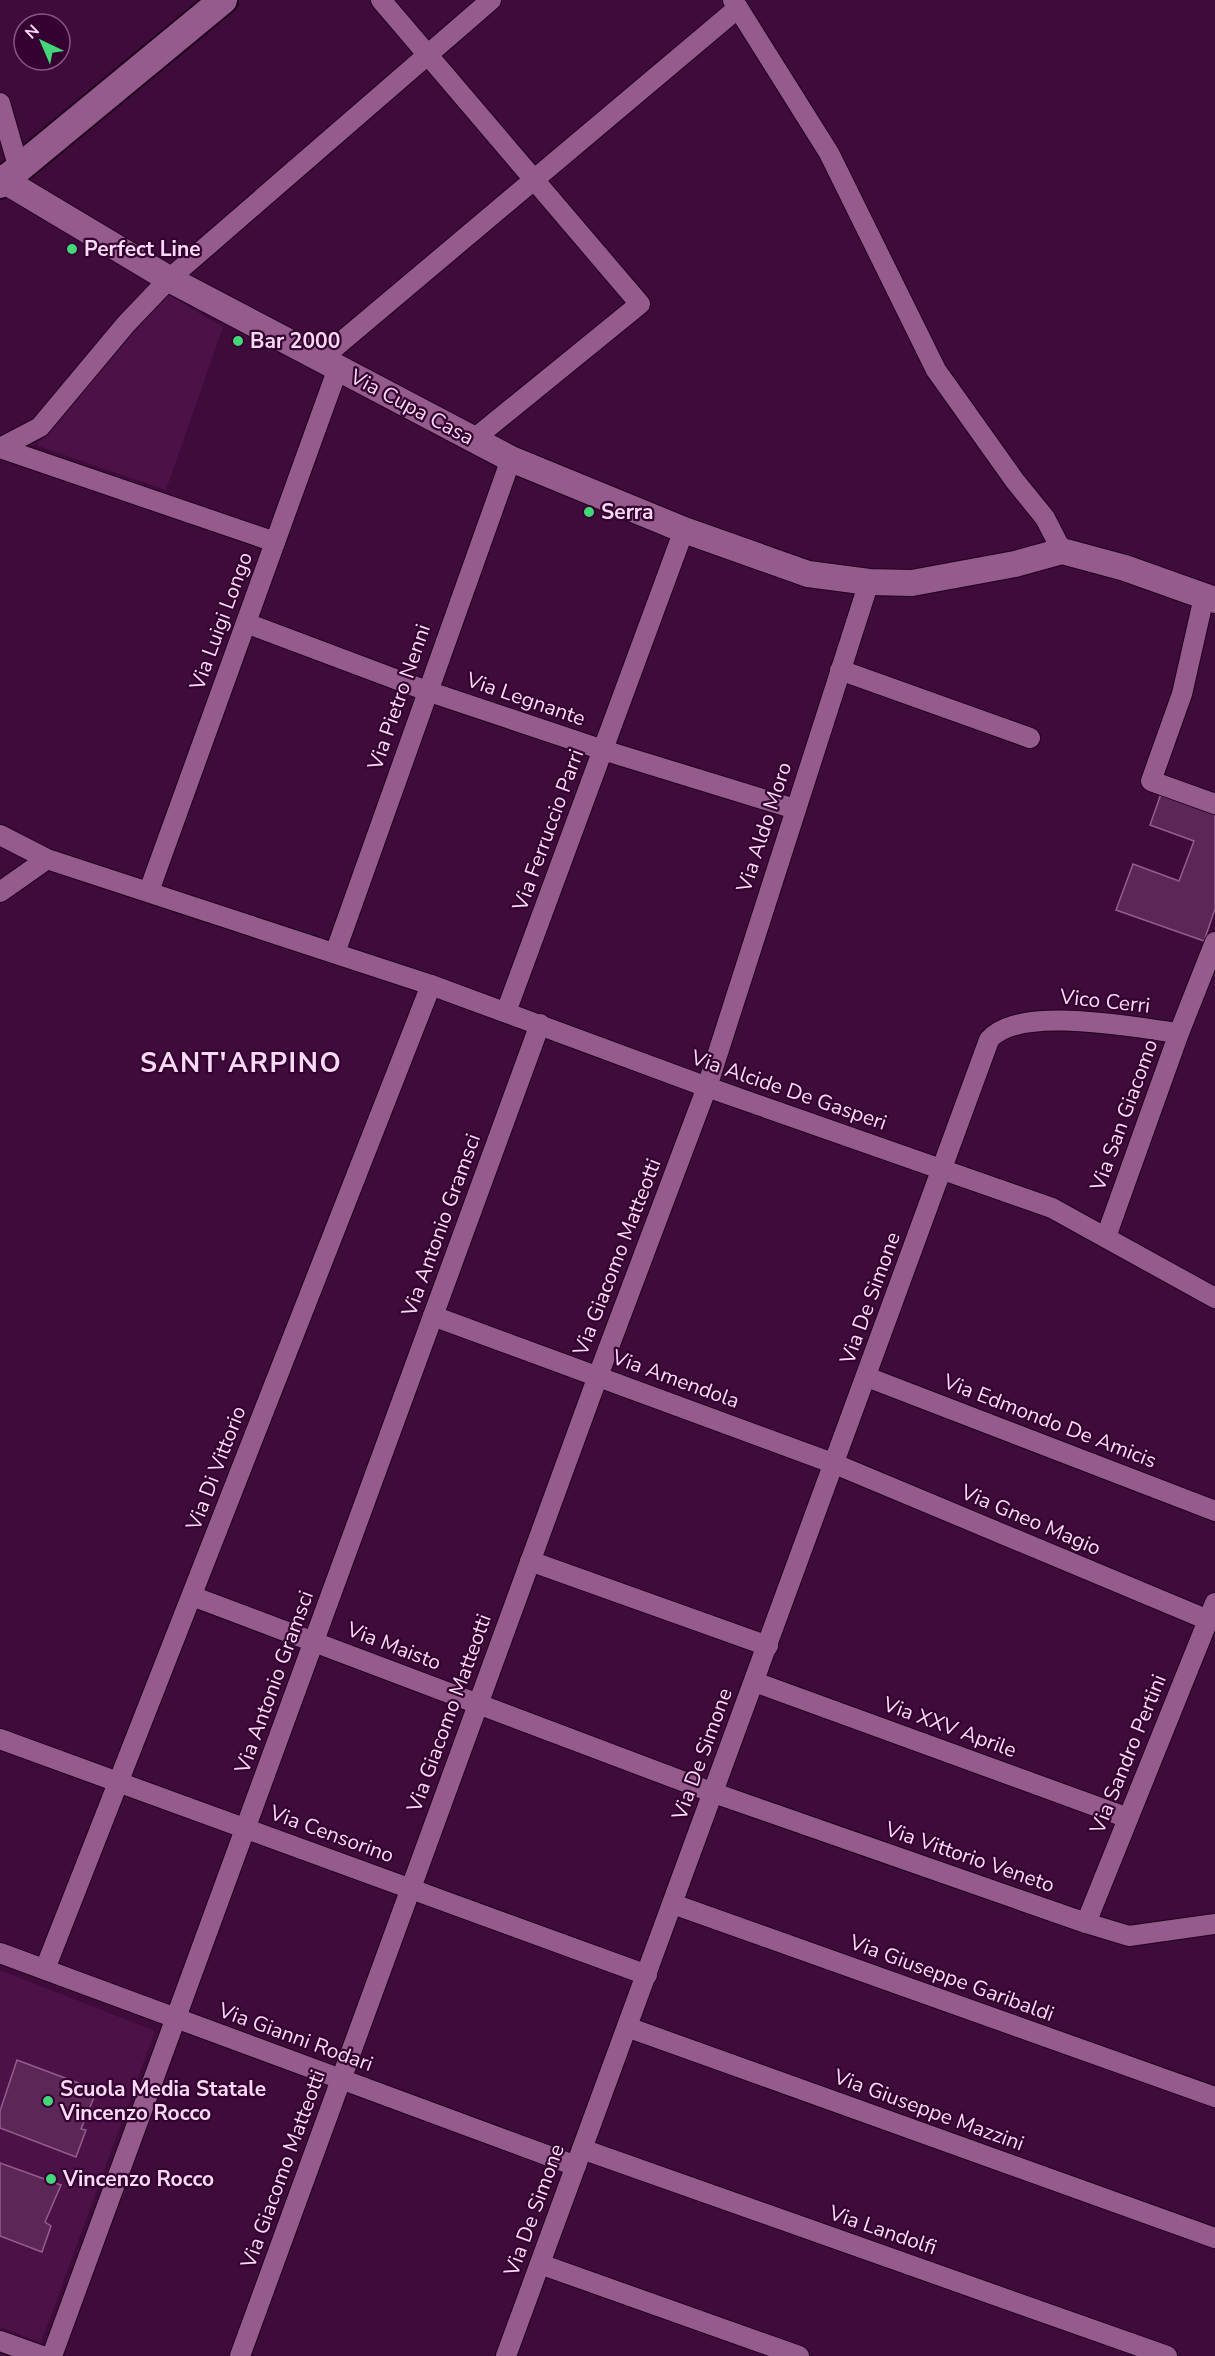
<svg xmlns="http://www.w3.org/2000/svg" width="1215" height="2356" font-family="'Nunito Sans',sans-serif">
  <rect width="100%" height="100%" fill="#3f0b3b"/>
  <g fill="#4c1147">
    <path d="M166 293 223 327 166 490 38 446V442L47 436 137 322Z"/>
    <path d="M0 1970 155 2031 41 2343 0 2327Z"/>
  </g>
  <g fill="#5c2756" stroke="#955c8e" stroke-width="1.5">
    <path d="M1162 791 1215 810V909L1204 941 1116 910 1133 864 1179 881 1194 841 1150 825Z"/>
    <path d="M17 2060 97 2090 81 2129 86 2130 76 2157 0 2128V2111Z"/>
    <path d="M0 2163 61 2185 45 2222 51 2226 42 2252 0 2236Z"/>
  </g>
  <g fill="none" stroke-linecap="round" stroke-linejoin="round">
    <defs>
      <g id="minor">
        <path d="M381 0 640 304 474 439"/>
        <path d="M733 0 829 153 936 370 1015 481 1045 518 1062 551"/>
        <path d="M0 103 19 169"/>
        <path d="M321 359 738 8"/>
        <path d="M0 448 40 427 126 324 169 279 491 0"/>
        <path d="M0 448 275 542"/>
        <path d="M1204 597 1182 694 1151 781 1215 804"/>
        <path d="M246 623 427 691 603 750 795 809"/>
        <path d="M840 670 1030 738"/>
        <path d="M0 835 47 859 431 985 707 1087 1052 1208 1215 1298"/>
        <path d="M149 891 338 368"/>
        <path d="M0 892 47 859"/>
        <path d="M335 953 511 459"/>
        <path d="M506 1012 684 530"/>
        <path d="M1106 1237 1179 1033 1215 942"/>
        <path d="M433 1316 835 1464 1208 1620"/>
        <path d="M867 1377 1215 1511"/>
        <path d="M530 1561 768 1646"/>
        <path d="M192 1596 714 1793 1086 1923 1129 1936 1215 1924"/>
        <path d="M755 1682 1128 1818"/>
        <path d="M0 1739 647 1975"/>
        <path d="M673 1904 1215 2097"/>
        <path d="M1086 1923 1215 1603"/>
        <path d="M0 1953 576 2166"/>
        <path d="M45 1969 431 985"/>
        <path d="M627 2027 1215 2238"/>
        <path d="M582 2149 1167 2356"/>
        <path d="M540 2264 799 2356"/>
        <path d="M0 2341 42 2356"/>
        <path d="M52 2356 540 1024"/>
        <path d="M240 2356 598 1376 707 1087 869 582"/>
        <path d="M506 2356 989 1040C1018 1004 1136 1028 1179 1033"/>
      </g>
      <path id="tertiary" d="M0 178 169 279 511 459 684 530 808 574 869 582 912 583 1015 564 1062 551 1125 568 1215 600"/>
      <path id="secondary" d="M0 184 223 0"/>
    </defs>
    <use href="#minor" stroke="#20001e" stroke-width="22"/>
    <use href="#tertiary" stroke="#20001e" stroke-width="28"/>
    <use href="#secondary" stroke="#20001e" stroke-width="32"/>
    <use href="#minor" stroke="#945b8c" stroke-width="20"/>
    <use href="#tertiary" stroke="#945b8c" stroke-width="26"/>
    <use href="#secondary" stroke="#945b8c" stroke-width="28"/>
  </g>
  <g fill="#44d77a" stroke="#340131" stroke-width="2">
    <circle cx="72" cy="249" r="6"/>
    <circle cx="238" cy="341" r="6"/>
    <circle cx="589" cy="512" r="6"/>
    <circle cx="48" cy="2101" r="6"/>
    <circle cx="51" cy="2179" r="6"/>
  </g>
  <g text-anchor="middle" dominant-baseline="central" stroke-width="4.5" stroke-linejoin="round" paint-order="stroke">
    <g font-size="21" font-weight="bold" fill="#fbdaf6" stroke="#340131" text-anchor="start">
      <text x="84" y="249">Perfect Line</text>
      <text x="250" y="341">Bar 2000</text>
      <text x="601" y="512">Serra</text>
      <text x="60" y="2089">Scuola Media Statale<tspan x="60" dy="24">Vincenzo Rocco</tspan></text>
      <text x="63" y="2179">Vincenzo Rocco</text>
    </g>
    <g font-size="21" fill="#fbdaf6" stroke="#340131">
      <text transform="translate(412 407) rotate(28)">Via Cupa Casa</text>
      <text transform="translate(221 621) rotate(-70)">Via Luigi Longo</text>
      <text transform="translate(399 697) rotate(-71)">Via Pietro Nenni</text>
      <text transform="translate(526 699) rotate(19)">Via Legnante</text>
      <text transform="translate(764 827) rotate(-72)">Via Aldo Moro</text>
      <text transform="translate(548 830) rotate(-70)">Via Ferruccio Parri</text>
      <text transform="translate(1105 1001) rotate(6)">Vico Cerri</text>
      <text transform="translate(789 1090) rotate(19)">Via Alcide De Gasperi</text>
      <text transform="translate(1124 1115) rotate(-70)">Via San Giacomo</text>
      <text transform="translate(441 1225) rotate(-70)">Via Antonio Gramsci</text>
      <text transform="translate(617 1257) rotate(-69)">Via Giacomo Matteotti</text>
      <text transform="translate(870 1298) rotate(-70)">Via De Simone</text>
      <text transform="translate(676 1379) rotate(20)">Via Amendola</text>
      <text transform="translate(1050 1421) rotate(21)">Via Edmondo De Amicis</text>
      <text transform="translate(216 1468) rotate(-69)">Via Di Vittorio</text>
      <text transform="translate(1031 1520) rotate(23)">Via Gneo Magio</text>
      <text transform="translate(394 1646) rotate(21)">Via Maisto</text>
      <text transform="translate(274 1682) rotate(-70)">Via Antonio Gramsci</text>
      <text transform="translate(449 1713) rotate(-70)">Via Giacomo Matteotti</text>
      <text transform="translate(950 1727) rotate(20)">Via XXV Aprile</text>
      <text transform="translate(702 1754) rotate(-70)">Via De Simone</text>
      <text transform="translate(1128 1754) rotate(-68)">Via Sandro Pertini</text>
      <text transform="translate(332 1834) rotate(20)">Via Censorino</text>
      <text transform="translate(970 1857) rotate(19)">Via Vittorio Veneto</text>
      <text transform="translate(952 1978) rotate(20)">Via Giuseppe Garibaldi</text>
      <text transform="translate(296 2037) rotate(20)">Via Gianni Rodari</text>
      <text transform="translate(929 2110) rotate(20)">Via Giuseppe Mazzini</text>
      <text transform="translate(283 2169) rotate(-70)">Via Giacomo Matteotti</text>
      <text transform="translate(534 2210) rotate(-70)">Via De Simone</text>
      <text transform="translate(883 2230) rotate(19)">Via Landolfi</text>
    </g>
    <g font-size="27" font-weight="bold" letter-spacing="1.5" fill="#fbdaf6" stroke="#340131">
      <text x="241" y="1063">SANT'ARPINO</text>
    </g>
  </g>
  <g transform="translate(42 42) rotate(316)"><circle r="28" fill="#340131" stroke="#845880" stroke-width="1.5"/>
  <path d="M0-4.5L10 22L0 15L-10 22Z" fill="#44d77a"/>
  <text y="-9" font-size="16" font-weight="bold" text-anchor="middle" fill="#fbdaf6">N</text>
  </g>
</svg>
